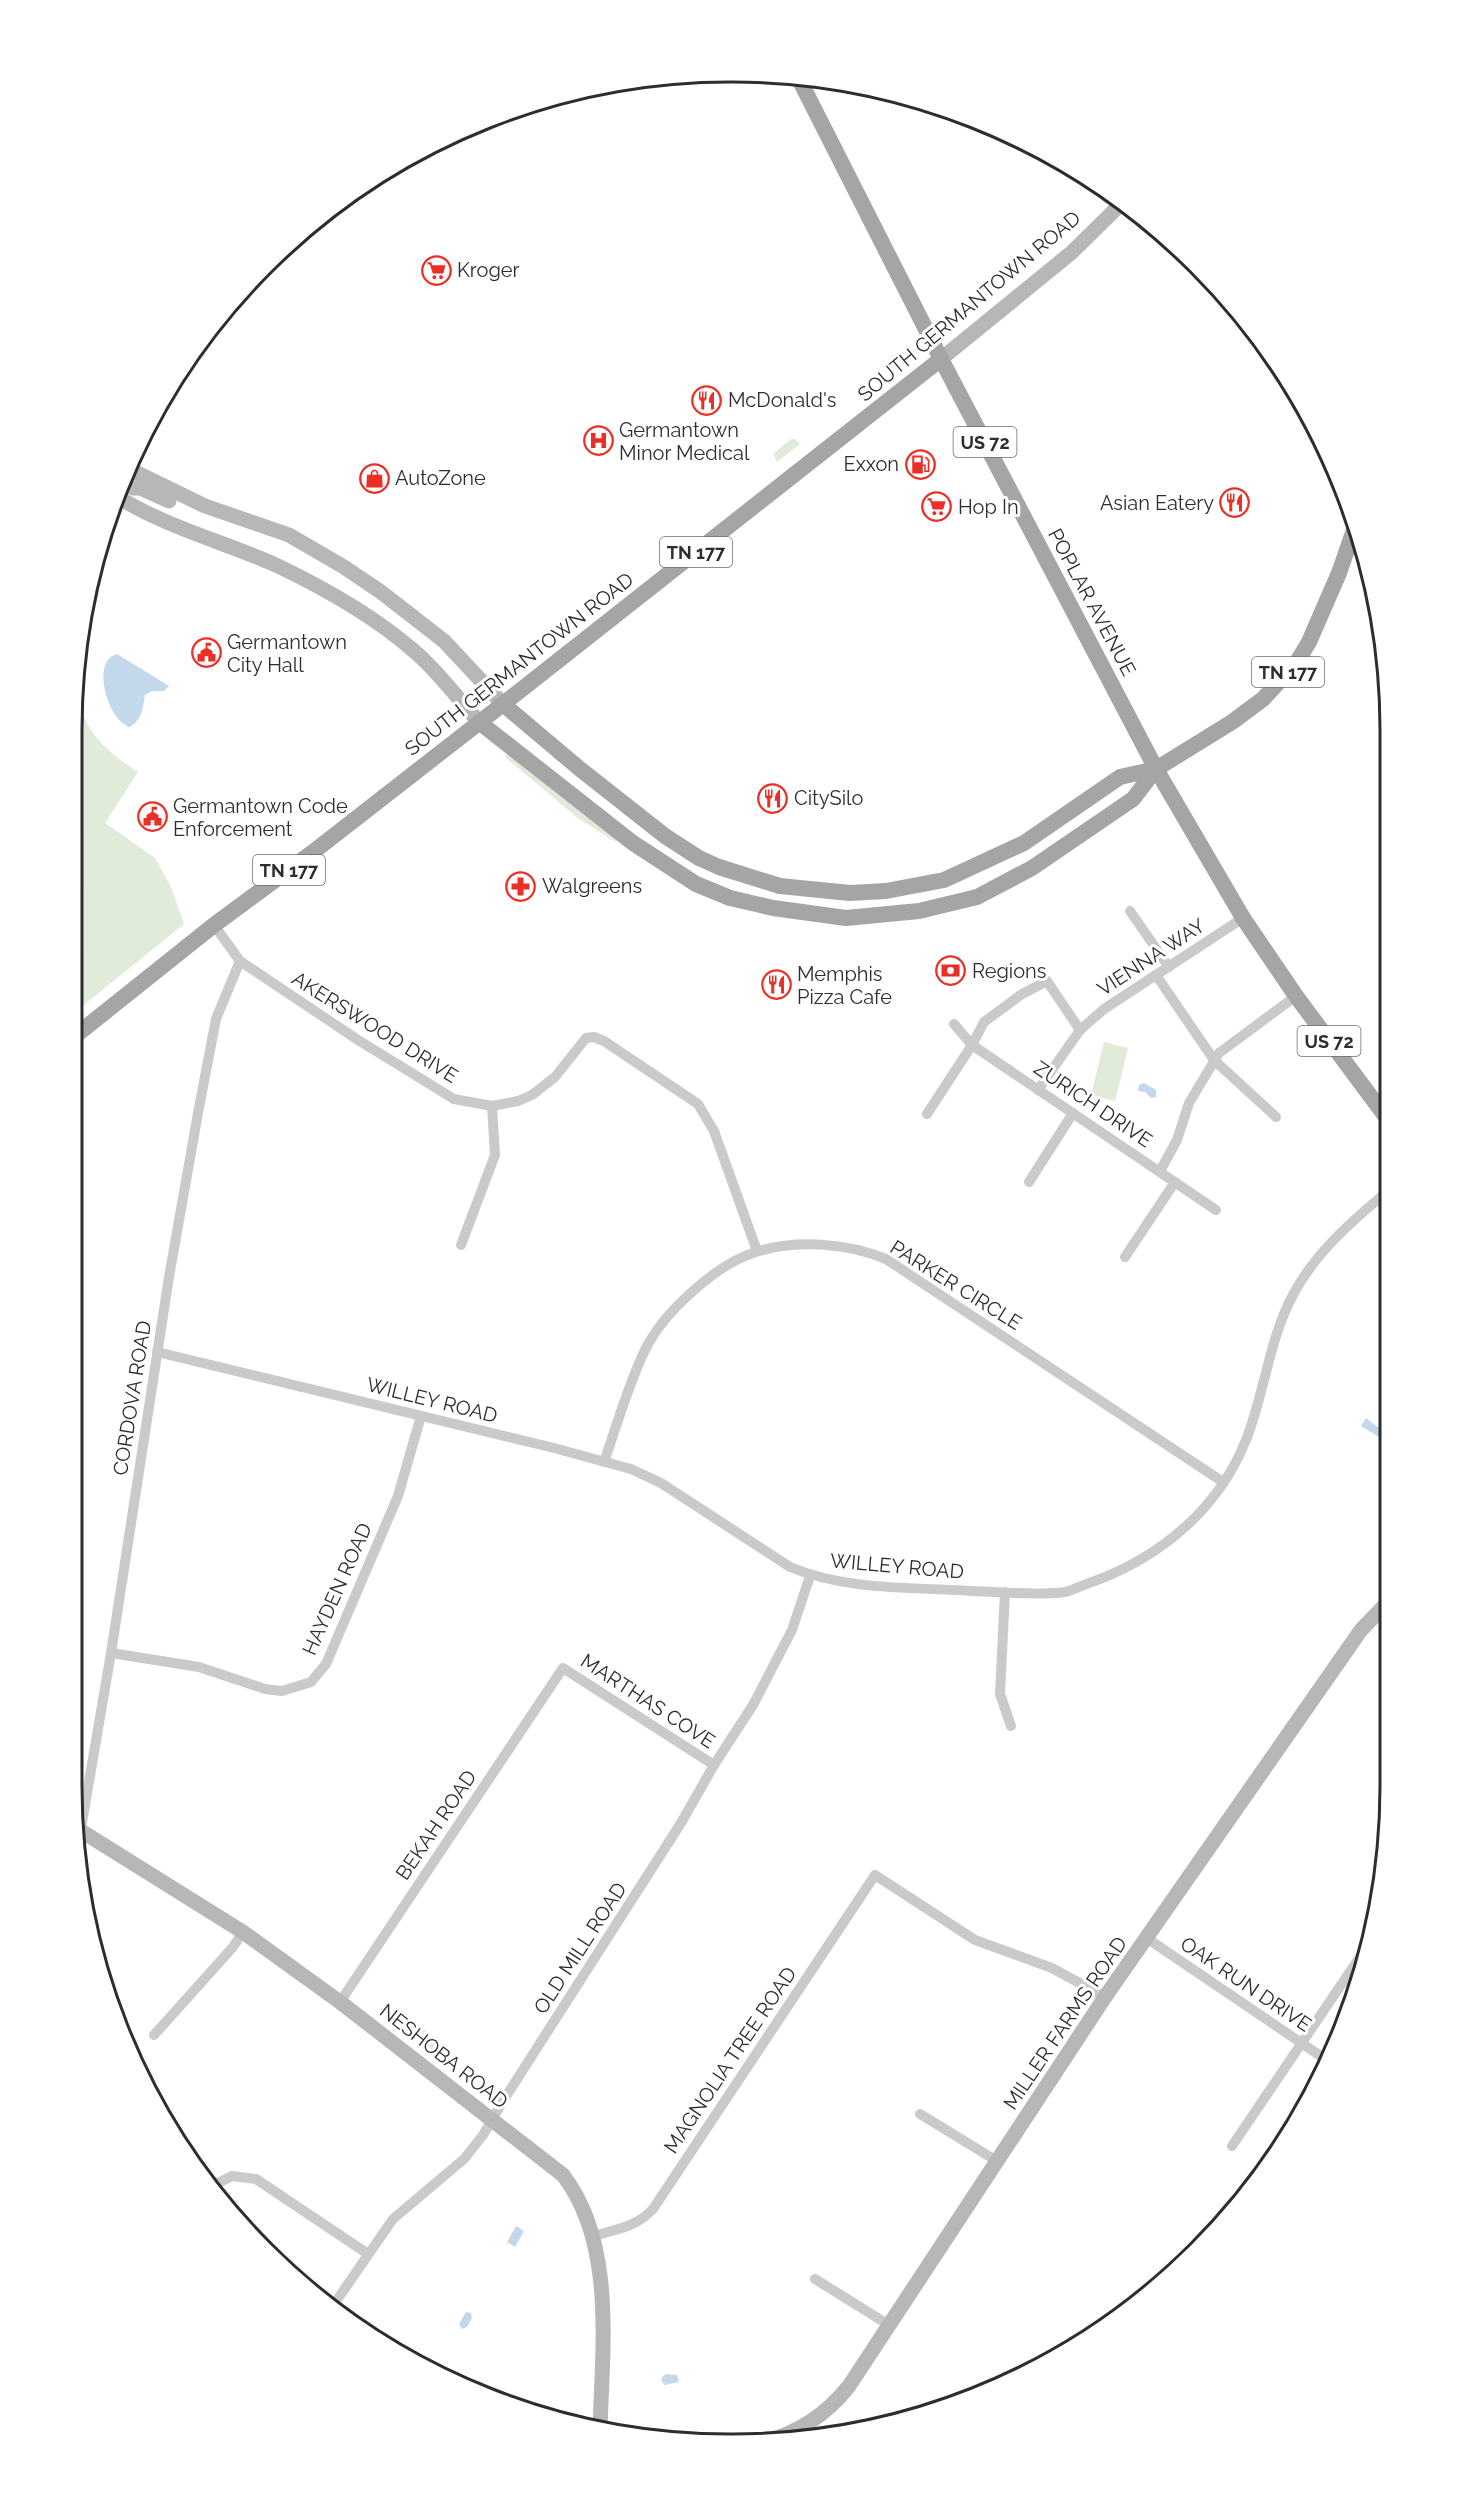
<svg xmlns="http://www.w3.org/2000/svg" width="1462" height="2517" font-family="Raleway,sans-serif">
  <rect width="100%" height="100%" fill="#fff"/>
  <g fill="#e1ebd9">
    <path d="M791 439H795L800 444 777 462 773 454Z"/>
    <path d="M75 682C81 691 80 698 82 709 88 737 115 757 138 772L105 823 155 858 171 887 184 924 75 1012Z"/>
    <path d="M507 754 618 840 616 842 579 819 505 757Z"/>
    <path d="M1104 1042 1128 1048 1115 1101 1091 1095Z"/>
    <path d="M420 2027 441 2041 445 2055 443 2059 409 2032 412 2028Z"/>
  </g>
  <g fill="#c4d8ec">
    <path d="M117 654 169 686 164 691H152L145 695C143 707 142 720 130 727 108 721 90 661 117 654Z"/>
    <path d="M74 716 79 724 83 742 74 748Z"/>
    <path d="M1144 1083 1156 1090V1097L1151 1098 1145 1092 1138 1091 1139 1085Z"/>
    <path d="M1366 1418 1383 1431 1379 1437 1361 1426Z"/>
    <path d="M516 2226 524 2231 515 2247 507 2242Z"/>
    <path d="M466 2312 471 2313 472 2318 467 2327 462 2329 459 2324Z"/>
    <path d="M666 2374 677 2375 679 2382 664 2385 661 2378Z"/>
  </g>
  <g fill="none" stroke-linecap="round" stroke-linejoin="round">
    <g stroke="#cacaca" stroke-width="10">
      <path d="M1130 911 1169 967"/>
      <path d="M214 925 240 961 358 1040 454 1099 492 1106 518 1101 532 1095 555 1077 586 1038 594 1037 604 1041 698 1104 714 1131 757 1251"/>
      <path d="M1156 975 1214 1060 1276 1117"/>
      <path d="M954 1024 972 1045 1216 1210"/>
      <path d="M1038 1090 1080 1030 1104 1009 1243 918"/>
      <path d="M927 1114 972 1045 984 1022 1022 994 1047 981 1080 1030"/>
      <path d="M1160 1171 1177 1140 1189 1103 1219 1053 1296 996"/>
      <path d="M1029 1182 1073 1113"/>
      <path d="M461 1245 495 1155 492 1106"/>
      <path d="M1125 1257 1175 1182"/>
      <path d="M157 1352 554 1448 631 1469 661 1483 790 1567C848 1591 912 1587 974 1591 1002 1592 1037 1596 1065 1592 1074 1590 1085 1584 1095 1581 1162 1556 1219 1508 1246 1440 1265 1392 1269 1338 1294 1293 1316 1252 1353 1220 1389 1190"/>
      <path d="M604 1462C617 1425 628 1385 645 1350 663 1313 716 1264 756 1252 796 1239 847 1243 886 1259L1223 1482"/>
      <path d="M1005 1592 1000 1694 1011 1726"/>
      <path d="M111 1653 199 1667 265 1689 282 1691 311 1682 326 1664 398 1496 421 1416"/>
      <path d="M78 1846 111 1653 169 1277 198 1113 216 1019 240 961"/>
      <path d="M1148 1939 1325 2059"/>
      <path d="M340 2002 563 1668 714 1765"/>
      <path d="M154 2035 233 1947 243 1932"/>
      <path d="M920 2114 997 2161"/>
      <path d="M1232 2146 1364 1951"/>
      <path d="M211 2190 214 2185 232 2176 256 2179 368 2254"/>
      <path d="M593 2236C614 2230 637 2227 653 2209L875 1875 975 1940 1052 1968 1105 1997"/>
      <path d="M815 2279 889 2325"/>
      <path d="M332 2307 393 2219 464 2159 483 2135 503 2101 681 1823 714 1765 753 1705 792 1630 810 1576"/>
    </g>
    <g stroke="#b7b7b7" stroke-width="15">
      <path d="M941 359 1071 253 1122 203"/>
      <path d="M131 470 205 506 289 535 344 567 381 592 444 641 503 704"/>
      <path d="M133 488H140L169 501"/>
      <path d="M118 497C168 528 225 542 278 566 326 589 374 616 414 651 438 671 458 699 479 722"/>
      <path d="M78 1829 243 1932 340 2002 563 2175C616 2244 602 2349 600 2430"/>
      <path d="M759 2443C795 2435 826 2415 849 2386L1105 1997 1361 1630 1389 1601"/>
    </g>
    <g stroke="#a5a5a5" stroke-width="16">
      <path d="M799 79 941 359 1156 769 1243 918 1296 996 1389 1121"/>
      <path d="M503 704 580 769 665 836 699 858 719 867 780 886 850 893 886 891 944 880 1024 843 1120 777 1156 769 1232 722 1263 699 1297 662 1309 642 1339 573 1356 524"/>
      <path d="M479 722 633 843 696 884 730 898 773 908 846 918 919 911 977 897 1032 868 1133 799 1156 769"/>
      <path d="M75 1036 214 925 313 852 503 704 941 359"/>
    </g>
  </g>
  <defs>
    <symbol id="supermarket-ring" viewBox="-11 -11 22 22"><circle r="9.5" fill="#fff" stroke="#ec2f26" stroke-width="1.5"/><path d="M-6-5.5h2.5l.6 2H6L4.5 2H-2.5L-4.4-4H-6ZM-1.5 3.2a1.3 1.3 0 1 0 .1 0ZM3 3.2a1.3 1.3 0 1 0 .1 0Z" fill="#ec2f26"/></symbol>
    <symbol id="restaurant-ring" viewBox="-11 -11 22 22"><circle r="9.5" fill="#fff" stroke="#ec2f26" stroke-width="1.5"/><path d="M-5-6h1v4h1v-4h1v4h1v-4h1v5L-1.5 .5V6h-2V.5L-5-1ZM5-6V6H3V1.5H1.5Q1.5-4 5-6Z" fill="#ec2f26"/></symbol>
    <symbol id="hospital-ring" viewBox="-11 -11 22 22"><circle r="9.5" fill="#fff" stroke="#ec2f26" stroke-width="1.5"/><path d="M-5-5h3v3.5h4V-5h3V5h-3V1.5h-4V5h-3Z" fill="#ec2f26"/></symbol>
    <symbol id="fuel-ring" viewBox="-11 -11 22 22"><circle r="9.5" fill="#fff" stroke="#ec2f26" stroke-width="1.5"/><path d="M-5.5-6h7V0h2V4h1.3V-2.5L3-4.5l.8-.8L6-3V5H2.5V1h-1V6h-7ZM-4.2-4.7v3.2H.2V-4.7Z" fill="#ec2f26"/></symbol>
    <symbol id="shop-ring" viewBox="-11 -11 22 22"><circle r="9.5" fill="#fff" stroke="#ec2f26" stroke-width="1.5"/><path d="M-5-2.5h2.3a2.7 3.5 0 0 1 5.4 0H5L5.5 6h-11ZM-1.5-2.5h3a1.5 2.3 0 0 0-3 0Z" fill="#ec2f26"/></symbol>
    <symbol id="civic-ring" viewBox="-11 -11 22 22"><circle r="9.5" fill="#fff" stroke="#ec2f26" stroke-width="1.5"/><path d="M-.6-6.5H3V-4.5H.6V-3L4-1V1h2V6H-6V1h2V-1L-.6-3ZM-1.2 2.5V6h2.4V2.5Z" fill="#ec2f26"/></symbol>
    <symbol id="pharmacy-ring" viewBox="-11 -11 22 22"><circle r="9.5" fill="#fff" stroke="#ec2f26" stroke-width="1.5"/><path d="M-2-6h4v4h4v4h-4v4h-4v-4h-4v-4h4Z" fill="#ec2f26"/></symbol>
    <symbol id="bank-ring" viewBox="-11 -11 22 22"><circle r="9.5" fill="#fff" stroke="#ec2f26" stroke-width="1.5"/><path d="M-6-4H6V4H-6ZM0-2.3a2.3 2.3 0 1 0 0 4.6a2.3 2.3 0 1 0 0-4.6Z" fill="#ec2f26"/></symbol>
  </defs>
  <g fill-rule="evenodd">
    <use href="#supermarket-ring" x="420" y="254" width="33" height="33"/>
    <use href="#restaurant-ring" x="690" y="384" width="33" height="33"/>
    <use href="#hospital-ring" x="582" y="424" width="33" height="33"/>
    <use href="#fuel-ring" x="904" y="448" width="33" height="33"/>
    <use href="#shop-ring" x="358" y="462" width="33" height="33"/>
    <use href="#restaurant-ring" x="1218" y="486" width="33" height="33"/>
    <use href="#supermarket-ring" x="920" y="490" width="33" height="33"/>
    <use href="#civic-ring" x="190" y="636" width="33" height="33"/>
    <use href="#restaurant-ring" x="756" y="782" width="33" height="33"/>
    <use href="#civic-ring" x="136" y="800" width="33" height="33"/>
    <use href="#pharmacy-ring" x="504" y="870" width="33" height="33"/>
    <use href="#bank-ring" x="934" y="954" width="33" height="33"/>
    <use href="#restaurant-ring" x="760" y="968" width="33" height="33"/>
  </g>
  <g text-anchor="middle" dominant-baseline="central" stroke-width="6" stroke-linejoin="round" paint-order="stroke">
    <g fill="#fff" stroke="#6c6c6c" stroke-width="1.5">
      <rect x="953.5" y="427" width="63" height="30" rx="4.5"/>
      <rect x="660" y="537" width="72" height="30" rx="4.5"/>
      <rect x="1252" y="657" width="72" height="30" rx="4.5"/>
      <rect x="253" y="855" width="72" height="30" rx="4.5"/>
      <rect x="1297.5" y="1026" width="63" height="30" rx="4.5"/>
    </g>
    <g font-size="18" font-weight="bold" fill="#2d2d2d">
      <text x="985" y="442">US 72</text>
      <text x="696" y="552">TN 177</text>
      <text x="1288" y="672">TN 177</text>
      <text x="289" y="870">TN 177</text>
      <text x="1329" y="1041">US 72</text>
    </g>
    <g font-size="20" fill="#2d2d2d" stroke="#fff" text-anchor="start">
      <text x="457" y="270">Kroger</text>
      <text x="728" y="400">McDonald's</text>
      <text x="619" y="430">Germantown<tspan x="619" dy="23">Minor Medical</tspan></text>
      <text x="899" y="464" text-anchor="end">Exxon</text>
      <text x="395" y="478">AutoZone</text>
      <text x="1214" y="503" text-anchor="end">Asian Eatery</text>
      <text x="958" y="507">Hop In</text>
      <text x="227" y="642">Germantown<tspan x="227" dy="23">City Hall</tspan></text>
      <text x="794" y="798">CitySilo</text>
      <text x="173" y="806">Germantown Code<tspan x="173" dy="23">Enforcement</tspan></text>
      <text x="542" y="886">Walgreens</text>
      <text x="972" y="971">Regions</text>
      <text x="797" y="974">Memphis<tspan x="797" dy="23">Pizza Cafe</tspan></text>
    </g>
    <g font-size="20" fill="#2d2d2d" stroke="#fff">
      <text transform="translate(969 306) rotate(-40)">SOUTH GERMANTOWN ROAD</text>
      <text transform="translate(1092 602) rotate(62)">POPLAR AVENUE</text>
      <text transform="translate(519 664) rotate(-38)">SOUTH GERMANTOWN ROAD</text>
      <text transform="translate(1151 957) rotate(-33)">VIENNA WAY</text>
      <text transform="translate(375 1027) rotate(32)">AKERSWOOD DRIVE</text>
      <text transform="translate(1093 1104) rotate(34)">ZURICH DRIVE</text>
      <text transform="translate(956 1285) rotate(32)">PARKER CIRCLE</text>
      <text transform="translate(132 1398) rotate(-81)">CORDOVA ROAD</text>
      <text transform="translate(432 1400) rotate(14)">WILLEY ROAD</text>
      <text transform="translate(897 1566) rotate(5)">WILLEY ROAD</text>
      <text transform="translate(337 1589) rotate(-66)">HAYDEN ROAD</text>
      <text transform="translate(648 1701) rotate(33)">MARTHAS COVE</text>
      <text transform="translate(436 1825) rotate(-56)">BEKAH ROAD</text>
      <text transform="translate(580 1948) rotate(-57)">OLD MILL ROAD</text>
      <text transform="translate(1246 1984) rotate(34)">OAK RUN DRIVE</text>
      <text transform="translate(1065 2023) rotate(-56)">MILLER FARMS ROAD</text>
      <text transform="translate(444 2056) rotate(38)">NESHOBA ROAD</text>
      <text transform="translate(730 2060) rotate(-56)">MAGNOLIA TREE ROAD</text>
    </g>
  </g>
  <path d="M0 0H1462V2517H0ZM730 82H732A648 648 0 0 1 1380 730V1786A648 648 0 0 1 732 2434H730A648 648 0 0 1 82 1786V730A648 648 0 0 1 730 82Z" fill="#fff" fill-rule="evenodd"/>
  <path fill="none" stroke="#2d2d2d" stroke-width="3" d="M730 82H732A648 648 0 0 1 1380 730V1786A648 648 0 0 1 732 2434H730A648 648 0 0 1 82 1786V730A648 648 0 0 1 730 82Z"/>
</svg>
